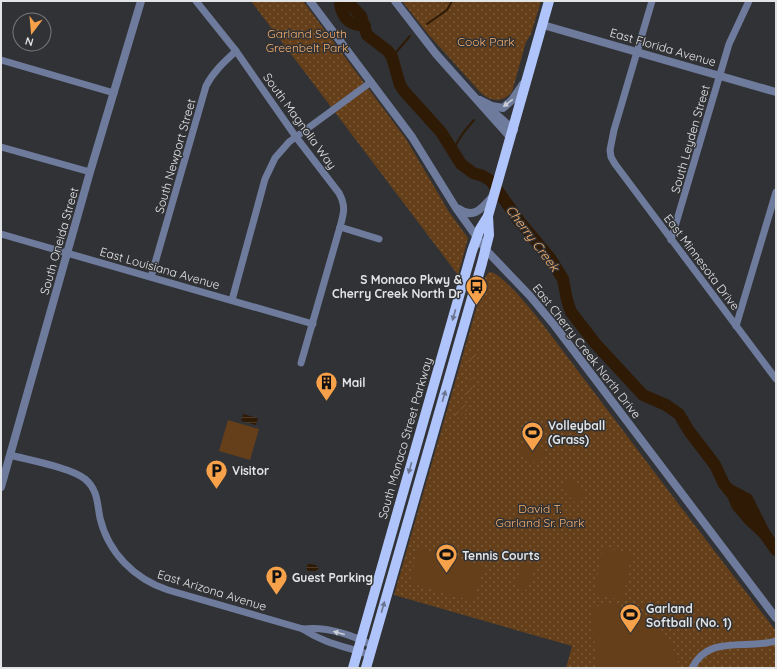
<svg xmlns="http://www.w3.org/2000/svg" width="777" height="669" font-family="Quicksand,sans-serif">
  <defs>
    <pattern id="grass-dots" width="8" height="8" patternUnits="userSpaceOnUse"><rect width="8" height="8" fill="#643f1a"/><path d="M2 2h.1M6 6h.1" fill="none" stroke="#7a5b3b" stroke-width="1.8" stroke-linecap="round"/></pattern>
    <pattern id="garden-furrows" width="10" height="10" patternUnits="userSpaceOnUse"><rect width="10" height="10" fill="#643f1a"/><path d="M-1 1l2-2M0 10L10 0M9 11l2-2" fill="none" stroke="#7a5b3b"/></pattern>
    <pattern id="water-rules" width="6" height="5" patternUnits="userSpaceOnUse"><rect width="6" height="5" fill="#2f1a05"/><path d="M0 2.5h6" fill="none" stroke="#4d3b29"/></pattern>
  </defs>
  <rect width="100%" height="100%" fill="#313235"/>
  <g fill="url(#grass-dots)">
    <path d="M251 1H303L406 139 449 212 468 238 458 275Z"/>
    <path d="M402 1H541L531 34 526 42 512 92C502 103 492 102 481 93L428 34Z"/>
    <path d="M490 272C502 273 533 312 541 322L680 506 776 631V668H566L572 646 394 595 485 278 488 273Z"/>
  </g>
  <g fill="url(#garden-furrows)">
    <path d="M476 349V358L468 366 470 356Z"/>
    <path d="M473 377 474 378C474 384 472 393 467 397L466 394 470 380Z"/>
    <path d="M465 400 466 415H462L460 401Z"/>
    <path d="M458 404C460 410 461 417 455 421L454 411Z"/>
  </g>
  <g fill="#643f1a">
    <path d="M228 420 259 429 250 460 219 451Z"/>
    <path d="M525 439 546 453 538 465 518 451Z"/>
    <path d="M571 478 587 495 577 505 561 488Z"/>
    <path d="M419 548 484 567 474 601 409 583Z"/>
    <path d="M603 548 632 553 623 600 594 594Z"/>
    <path d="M523 561 535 565 527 590 515 586Z"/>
    <path d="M609 605C645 606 673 633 679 667L598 668 590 607Z"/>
  </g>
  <g fill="url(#water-rules)">
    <path d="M243 414 258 418 256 425 241 421Z"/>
    <path d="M308 564H311L316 565 319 569 315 571H308L306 568Z"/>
  </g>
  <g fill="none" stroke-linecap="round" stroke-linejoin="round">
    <g stroke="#2f1a05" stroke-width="2">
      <path d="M427 24 447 10 452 1"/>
      <path d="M392 57 410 36"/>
      <path d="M452 151 463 133 474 120"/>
    </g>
    <g stroke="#2f1a05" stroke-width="12">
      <path d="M340 1C340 10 345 22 355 24 358 25 361 25 365 26"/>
      <path d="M347 1 361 16 367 35 388 51 392 57 400 85 404 91 441 132 461 164 473 173 483 176 491 181 520 222 550 258 563 279 567 300 571 312 595 343 643 395 666 405 679 414 689 431 715 465 724 484 733 495 737 505 749 519 764 533"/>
      <path d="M728 489 747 499 764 533 776 550"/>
    </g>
    <g stroke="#6e7b9c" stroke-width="7">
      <path d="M196 1 236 51 296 137 339 193C346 206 344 213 340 227L301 363"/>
      <path d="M652 1 614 130 610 150 611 157 615 164 776 379"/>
      <path d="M1 60 114 93"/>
      <path d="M1 147 90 172"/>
      <path d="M340 227 379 239"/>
      <path d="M1 234 313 324"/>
      <path d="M671 240 729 44 749 1"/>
      <path d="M151 277 206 86C213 72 224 62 236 51"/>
      <path d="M232 300 265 179 275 158 289 142 371 82"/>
      <path d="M736 326 776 192"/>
      <path d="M10 455C29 460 72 468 85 479 98 490 97 503 100 518 108 552 134 579 168 590L303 629C323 643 347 647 370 655"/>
      <path d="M303 629C326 626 352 635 372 645"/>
      <path d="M692 668C709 634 746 650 776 641"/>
    </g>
    <g stroke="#6e7b9c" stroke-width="8">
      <path d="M310 1 412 137 456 208 486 250 530 296 555 326 776 618"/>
      <path d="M395 1 436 54 511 138"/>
      <path d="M543 25 776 92"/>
      <path d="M480 100 492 106 503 108 512 100 523 84"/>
      <path d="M489 108 514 130"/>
      <path d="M459 209C474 220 483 207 493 196"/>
      <path d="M1 487 90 172 141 1"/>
    </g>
    <g stroke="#afc4fa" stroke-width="10">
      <path d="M353 668 472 251 480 229 488 216 549 1"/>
      <path d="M366 668 482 263 489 235 488 216"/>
    </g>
  </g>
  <defs><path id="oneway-solid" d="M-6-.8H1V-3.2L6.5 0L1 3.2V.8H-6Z"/></defs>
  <g fill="#cccfd7">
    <use href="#oneway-solid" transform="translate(508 103) rotate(143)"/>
    <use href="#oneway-solid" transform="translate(339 633) rotate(-165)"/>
  </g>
  <g fill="#6a748e">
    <use href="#oneway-solid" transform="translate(454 315) rotate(106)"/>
    <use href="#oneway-solid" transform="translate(444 396) rotate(-74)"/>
    <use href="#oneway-solid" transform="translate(410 468) rotate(106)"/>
    <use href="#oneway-solid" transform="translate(383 607) rotate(-74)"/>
  </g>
  <defs>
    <symbol id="bus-pin" viewBox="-11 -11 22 30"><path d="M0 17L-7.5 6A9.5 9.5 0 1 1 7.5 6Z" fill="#f7a14a" stroke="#313235"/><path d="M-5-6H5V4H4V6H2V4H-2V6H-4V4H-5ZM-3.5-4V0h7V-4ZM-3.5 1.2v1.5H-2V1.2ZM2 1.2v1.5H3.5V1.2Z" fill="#111"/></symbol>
    <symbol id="building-pin" viewBox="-11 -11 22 30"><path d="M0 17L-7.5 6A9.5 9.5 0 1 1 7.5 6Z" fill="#f7a14a" stroke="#313235"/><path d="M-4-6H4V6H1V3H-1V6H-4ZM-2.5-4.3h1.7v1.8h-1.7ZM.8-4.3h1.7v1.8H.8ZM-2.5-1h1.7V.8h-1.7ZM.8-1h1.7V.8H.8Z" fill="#111"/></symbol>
    <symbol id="stadium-pin" viewBox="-11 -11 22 30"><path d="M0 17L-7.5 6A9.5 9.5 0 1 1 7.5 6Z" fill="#f7a14a" stroke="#313235"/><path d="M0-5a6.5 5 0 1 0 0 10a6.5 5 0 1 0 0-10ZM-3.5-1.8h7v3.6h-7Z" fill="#111"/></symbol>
    <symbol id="parking-pin" viewBox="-11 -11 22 30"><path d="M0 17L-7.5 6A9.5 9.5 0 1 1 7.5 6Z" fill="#f7a14a" stroke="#313235"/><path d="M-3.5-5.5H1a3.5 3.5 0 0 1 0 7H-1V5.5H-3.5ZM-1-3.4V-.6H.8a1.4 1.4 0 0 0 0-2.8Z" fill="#111"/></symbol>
  </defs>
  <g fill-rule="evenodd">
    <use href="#bus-pin" x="464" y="274" width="25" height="34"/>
    <use href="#building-pin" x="314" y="370" width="25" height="34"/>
    <use href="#stadium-pin" x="520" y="420" width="25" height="34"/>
    <use href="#parking-pin" x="204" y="458" width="25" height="34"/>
    <use href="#stadium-pin" x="434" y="542" width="25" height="34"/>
    <use href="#parking-pin" x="264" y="564" width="25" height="34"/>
    <use href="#stadium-pin" x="618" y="602" width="25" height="34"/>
  </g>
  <g text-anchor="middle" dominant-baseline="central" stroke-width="3" stroke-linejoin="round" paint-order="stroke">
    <g font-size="12" fill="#f7b06d" stroke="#313235">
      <text x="307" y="33">Garland South<tspan x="307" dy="14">Greenbelt Park</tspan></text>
      <text x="486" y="41">Cook Park</text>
      <text x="540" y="508">David T.<tspan x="540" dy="14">Garland Sr. Park</tspan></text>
    </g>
    <g font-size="12" fill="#e3e4e6" stroke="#313235">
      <text transform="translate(663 47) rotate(16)">East Florida Avenue</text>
      <text transform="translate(300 121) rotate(54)">South Magnolia Way</text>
      <text transform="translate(690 139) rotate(-74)">South Leyden Street</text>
      <text transform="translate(175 156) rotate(-74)">South Newport Street</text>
      <text transform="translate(59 241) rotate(-74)">South Oneida Street</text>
      <text transform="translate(702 262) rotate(53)">East Minnesota Drive</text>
      <text transform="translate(160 268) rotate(16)">East Louisiana Avenue</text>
      <text transform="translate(587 351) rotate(52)">East Cherry Creek North Drive</text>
      <text transform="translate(405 438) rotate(-74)">South Monaco Street Parkway</text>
      <text transform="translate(212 590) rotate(17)">East Arizona Avenue</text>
    </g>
    <g font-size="12" font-weight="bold" fill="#e3e4e6" stroke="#313235" text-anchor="start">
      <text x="462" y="279" text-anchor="end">S Monaco Pkwy &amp;<tspan x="462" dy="14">Cherry Creek North Dr</tspan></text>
      <text x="342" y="382">Mail</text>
      <text x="548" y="425">Volleyball<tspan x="548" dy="14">(Grass)</tspan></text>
      <text x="232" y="470">Visitor</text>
      <text x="462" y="555">Tennis Courts</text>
      <text x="292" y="577">Guest Parking</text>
      <text x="646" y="608">Garland<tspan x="646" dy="14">Softball (No. 1)</tspan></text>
    </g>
    <g font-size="13" font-style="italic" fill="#f9b16e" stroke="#313235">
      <text transform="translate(533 238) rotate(53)">Cherry Creek</text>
    </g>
  </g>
  <rect width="777" height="669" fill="none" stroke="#e3e4e6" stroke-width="4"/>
  <g transform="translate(32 32) rotate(196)"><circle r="19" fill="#313235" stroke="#78797c"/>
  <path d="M0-3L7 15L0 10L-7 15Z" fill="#f7a14a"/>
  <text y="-6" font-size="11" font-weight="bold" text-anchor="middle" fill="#e3e4e6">N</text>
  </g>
</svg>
